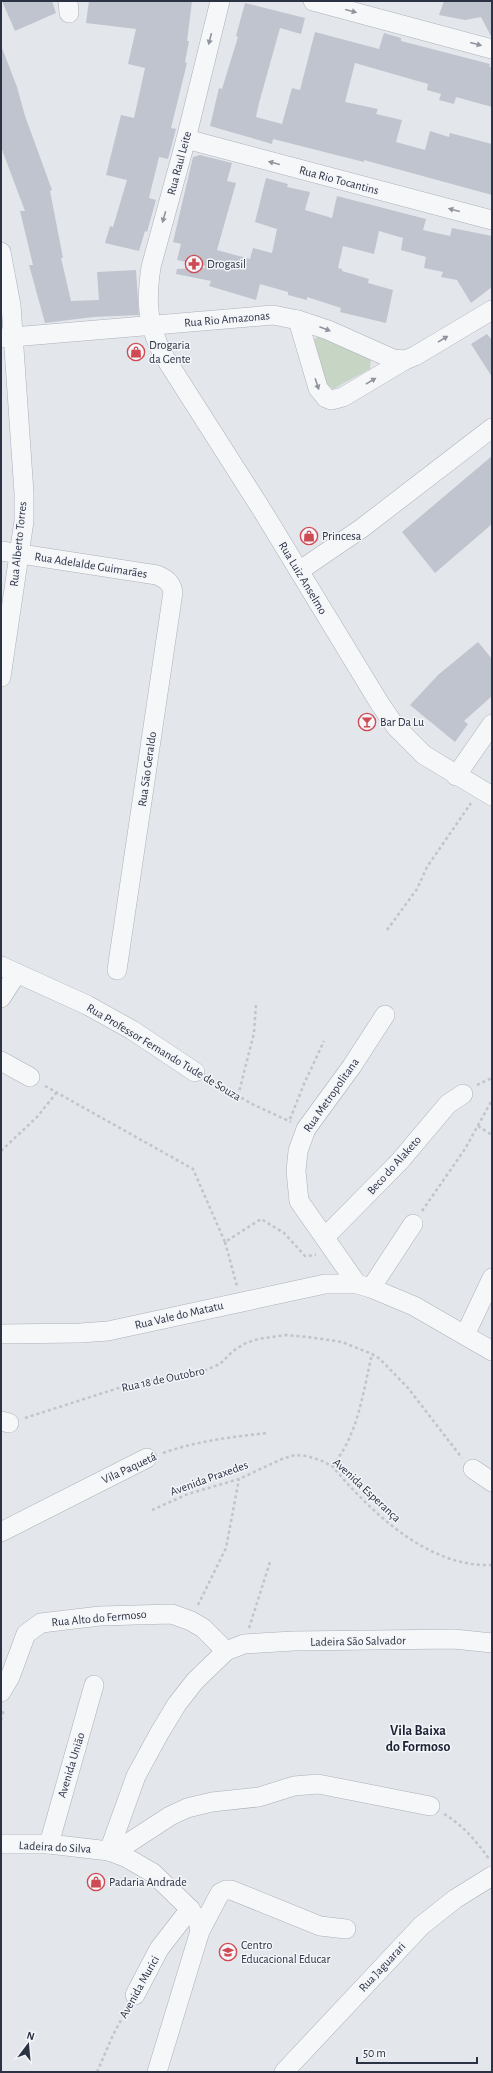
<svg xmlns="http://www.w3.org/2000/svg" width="493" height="2073" font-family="'Alegreya Sans',sans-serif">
  <rect width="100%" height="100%" fill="#e3e6eb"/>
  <path fill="#c7d5c4" d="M320 336 371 360 370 369 333 389 326 384 314 339Z"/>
  <g fill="#c0c4ce">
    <path d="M2 1H52L56 13 15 31Z"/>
    <path d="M89 1H192L187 41H189L185 62 187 63 171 128 176 129 168 159 159 157 149 198 156 200 147 232 145 231 139 251 105 243 110 226 113 227 127 180 106 175 121 115 134 118 145 68 128 64 136 29 86 23Z"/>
    <path d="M444 1H492V38L481 17 465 20 439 15Z"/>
    <path d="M245 3 305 18 301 34 280 28 259 103 256 117 282 124 292 88 300 90 315 32 379 49 384 33 401 38V41L490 64 489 67H492V107L456 97 454 104 439 100 441 94 427 90 428 84 355 63 345 102 378 109 376 114 402 120 396 142 425 150 430 131 449 137 450 133 492 144V195L364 160V162L273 139 272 144 210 126 219 88 222 89 238 37 236 36Z"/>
    <path d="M2 48 17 87 25 116 52 190 50 191 63 258H61L71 301 99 300 97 272 136 270 139 315 93 317 45 323 29 265H33L20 211H25L1 147Z"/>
    <path d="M200 155 232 163 227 181 236 183 217 250 250 259 253 248 272 253 277 229 255 222 266 178 288 184 287 187 310 192 305 210 332 218 337 196 426 219 423 230 450 236 452 228 492 236V287L471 303 457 280 441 277 443 272 424 268 426 257 401 250 403 238 379 231 374 254 343 246 338 268 342 269V271L369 279 368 283 393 290 386 323 340 312 341 308 307 297V300L288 295V292L260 284 256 300 209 286 211 281 176 274 177 269 205 268V266L177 260 181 244 173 242 193 157Z"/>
    <path d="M487 334 492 340V377L471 344Z"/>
    <path d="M492 456V524L435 573 402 532Z"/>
    <path d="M478 642 492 659V696L464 721 468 724 455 742 410 705 438 675Z"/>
  </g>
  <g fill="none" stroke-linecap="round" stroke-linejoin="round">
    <defs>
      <g id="minor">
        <path d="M68 1 69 13"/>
        <path d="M220 1 186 139 151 267C146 301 147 322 162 353L262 510 380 704 396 727 424 755 492 796"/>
        <path d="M313 1 492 49"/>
        <path d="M186 139 492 220"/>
        <path d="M1 252 11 305 24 493V521L1 677"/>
        <path d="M298 320 318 388 326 398 331 400 343 397 405 360"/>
        <path d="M1 338 273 315 298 320 328 330 393 359 405 360 415 356 492 310"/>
        <path d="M1 551 157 575C166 579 171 582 173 592L117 970"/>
        <path d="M299 571 362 528 492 428"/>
        <path d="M456 776 492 724"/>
        <path d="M1 966 87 1005 132 1030 195 1072"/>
        <path d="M1 998 17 973"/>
        <path d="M1 1061 30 1077"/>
        <path d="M325 1237 399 1162 448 1104 463 1094"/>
        <path d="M357 1284 299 1201 296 1171 298 1151 306 1129 352 1066 385 1015"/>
        <path d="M371 1288 413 1224"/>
        <path d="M1 1334 80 1333 108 1331 325 1284H357L371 1288 414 1306 492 1351"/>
        <path d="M465 1335 492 1278"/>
        <path d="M1 1421 9 1423"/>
        <path d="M473 1469 492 1482"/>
        <path d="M1 1532 147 1458"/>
        <path d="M1 1692 10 1677 26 1634 41 1623 100 1616 172 1614 191 1621 203 1628 226 1651"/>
        <path d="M1 1844H49L109 1851 127 1858 153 1873 190 1909 198 1921 200 1931"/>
        <path d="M49 1844 94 1685"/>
        <path d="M109 1851 136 1776 160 1732 177 1704 195 1681 226 1651 244 1644 293 1641 454 1639 492 1643"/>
        <path d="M109 1851 130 1842 170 1816 187 1808 212 1802 259 1797 294 1786 318 1784 430 1806"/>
        <path d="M135 1995 159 1949 190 1909"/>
        <path d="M157 2072 200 1931 220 1893 226 1890H231L320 1926 346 1929"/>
        <path d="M284 2072 421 1926 455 1899 492 1876"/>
      </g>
    </defs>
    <use href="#minor" stroke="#acb0b9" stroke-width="20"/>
    <g stroke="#c1c4ca" stroke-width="2.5" stroke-dasharray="3 3" stroke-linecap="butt">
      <path d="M387 930 417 889 427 867 471 803"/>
      <path d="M210 1080 254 1105 291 1122"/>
      <path d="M477 1085 492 1078"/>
      <path d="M45 1086 193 1169 225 1242 261 1219 284 1233 305 1256 316 1255"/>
      <path d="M238 1096 254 1033 256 1004"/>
      <path d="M290 1119 304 1084 324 1041"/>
      <path d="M478 1126 492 1135"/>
      <path d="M1 1151 37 1117 57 1092"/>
      <path d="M422 1211 465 1149 492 1100"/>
      <path d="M225 1242 237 1286"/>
      <path d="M25 1418 131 1384 201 1372 220 1364 233 1351 246 1343 258 1339 286 1335 308 1337 342 1342 372 1354 380 1359 408 1388 462 1458"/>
      <path d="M163 1453C197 1441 231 1437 267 1433"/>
      <path d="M332 1466C358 1436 363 1392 372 1354"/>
      <path d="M152 1510 188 1494 239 1479 282 1459 295 1455 307 1456 322 1461 332 1466C370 1511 428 1568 492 1565"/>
      <path d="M198 1605 226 1548 239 1479"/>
      <path d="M249 1628 270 1562"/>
      <path d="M1 1720 4 1709"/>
      <path d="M444 1814C464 1826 476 1841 490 1860"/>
      <path d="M97 2072 113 2035 127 2009"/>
    </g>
    <use href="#minor" stroke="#f6f7f9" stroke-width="19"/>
  </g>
  <defs><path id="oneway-solid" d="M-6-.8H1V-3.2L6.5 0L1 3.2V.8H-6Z"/></defs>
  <g fill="#90949e">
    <use href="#oneway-solid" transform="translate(351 11) rotate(15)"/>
    <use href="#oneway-solid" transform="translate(210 39) rotate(104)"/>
    <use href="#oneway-solid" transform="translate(476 44) rotate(15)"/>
    <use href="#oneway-solid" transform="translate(274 163) rotate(-165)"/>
    <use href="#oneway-solid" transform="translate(454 210) rotate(-165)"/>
    <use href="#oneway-solid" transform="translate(164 217) rotate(106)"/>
    <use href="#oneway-solid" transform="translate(325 329) rotate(21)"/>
    <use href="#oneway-solid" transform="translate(443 339) rotate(-31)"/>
    <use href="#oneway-solid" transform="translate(371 381) rotate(-31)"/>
    <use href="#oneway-solid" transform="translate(317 384) rotate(72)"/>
  </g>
  <defs>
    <symbol id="pharmacy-ring" viewBox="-11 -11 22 22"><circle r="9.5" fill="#f3f5f8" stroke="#cf4a52" stroke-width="1.5"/><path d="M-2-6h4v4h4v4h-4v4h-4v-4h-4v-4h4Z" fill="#cf4a52"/></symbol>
    <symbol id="shop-ring" viewBox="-11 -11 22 22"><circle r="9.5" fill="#f3f5f8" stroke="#cf4a52" stroke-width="1.5"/><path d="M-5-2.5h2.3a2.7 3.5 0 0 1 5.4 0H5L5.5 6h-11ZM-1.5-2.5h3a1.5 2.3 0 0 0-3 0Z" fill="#cf4a52"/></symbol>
    <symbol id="bar-ring" viewBox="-11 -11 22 22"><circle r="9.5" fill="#f3f5f8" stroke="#cf4a52" stroke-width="1.5"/><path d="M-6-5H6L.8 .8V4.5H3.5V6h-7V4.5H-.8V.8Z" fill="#cf4a52"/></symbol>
    <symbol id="school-ring" viewBox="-11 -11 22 22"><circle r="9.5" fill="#f3f5f8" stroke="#cf4a52" stroke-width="1.5"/><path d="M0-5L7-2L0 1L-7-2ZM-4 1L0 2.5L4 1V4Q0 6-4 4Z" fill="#cf4a52"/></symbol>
  </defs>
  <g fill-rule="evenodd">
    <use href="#pharmacy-ring" x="184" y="254" width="20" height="20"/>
    <use href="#shop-ring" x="126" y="342" width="20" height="20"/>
    <use href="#shop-ring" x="299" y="526" width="20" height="20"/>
    <use href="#bar-ring" x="357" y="712" width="20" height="20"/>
    <use href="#shop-ring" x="86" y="1872" width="20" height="20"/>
    <use href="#school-ring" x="218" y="1942" width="20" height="20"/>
  </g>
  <g text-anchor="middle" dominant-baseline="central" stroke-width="3" stroke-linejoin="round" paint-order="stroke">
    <g font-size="12" fill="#2b3244" stroke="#f3f5f8">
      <text transform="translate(179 163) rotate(-75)">Rua Raul Leite</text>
      <text transform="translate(339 180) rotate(15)">Rua Rio Tocantins</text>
      <text transform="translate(227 319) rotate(-5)">Rua Rio Amazonas</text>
      <text transform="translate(18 544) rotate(-84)">Rua Alberto Torres</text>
      <text transform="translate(91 565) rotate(9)">Rua Adelalde Guimarães</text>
      <text transform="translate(303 578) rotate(59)">Rua Luiz Anselmo</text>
      <text transform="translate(147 769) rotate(-82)">Rua Sāo Geraldo</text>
      <text transform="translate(164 1052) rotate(31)">Rua Professor Fernando Tude de Souza</text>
      <text transform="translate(331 1095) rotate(-55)">Rua Metropolitana</text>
      <text transform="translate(394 1165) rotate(-48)">Beco do Alaketo</text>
      <text transform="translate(179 1315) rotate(-13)">Rua Vale do Matatu</text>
      <text transform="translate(163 1379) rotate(-12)">Rua 18 de Outobro</text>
      <text transform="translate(129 1468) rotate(-25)">Vila Paquetá</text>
      <text transform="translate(209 1478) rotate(-20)">Avenida Praxedes</text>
      <text transform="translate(367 1490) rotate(43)">Avenida Esperança</text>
      <text transform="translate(99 1618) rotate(-5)">Rua Alto do Fermoso</text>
      <text transform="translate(358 1641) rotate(-1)">Ladeira São Salvador</text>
      <text transform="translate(71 1765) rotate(-73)">Avenida União</text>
      <text transform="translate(55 1847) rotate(3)">Ladeira do Silva</text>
      <text transform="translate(382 1967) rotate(-47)">Rua Jaguarari</text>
      <text transform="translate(139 1987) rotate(-61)">Avenida Murici</text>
    </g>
    <g font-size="12" fill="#2b3244" stroke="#f3f5f8" text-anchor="start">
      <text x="207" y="264">Drogasil</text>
      <text x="149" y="345">Drogaria<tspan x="149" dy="14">da Gente</tspan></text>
      <text x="322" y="536">Princesa</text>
      <text x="380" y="722">Bar Da Lu</text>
      <text x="109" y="1882">Padaria Andrade</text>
      <text x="241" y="1945">Centro<tspan x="241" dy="14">Educacional Educar</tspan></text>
    </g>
    <g font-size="14" font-weight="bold" fill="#1d2335" stroke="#f3f5f8">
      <text x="418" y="1731">Vila Baixa<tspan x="418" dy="16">do Formoso</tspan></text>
    </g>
  </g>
  <rect width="493" height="2073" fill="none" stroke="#2b3244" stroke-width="4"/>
  <g transform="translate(28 2045) rotate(16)" stroke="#f3f5f8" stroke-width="3" paint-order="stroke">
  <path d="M0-3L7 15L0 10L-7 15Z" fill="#2b3244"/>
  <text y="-6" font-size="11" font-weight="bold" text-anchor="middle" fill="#2b3244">N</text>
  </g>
  <path d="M357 2057v6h120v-6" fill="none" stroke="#2b3244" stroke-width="2"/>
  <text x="363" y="2057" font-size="12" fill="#2b3244" stroke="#f3f5f8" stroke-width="3" paint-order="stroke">50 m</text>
</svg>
